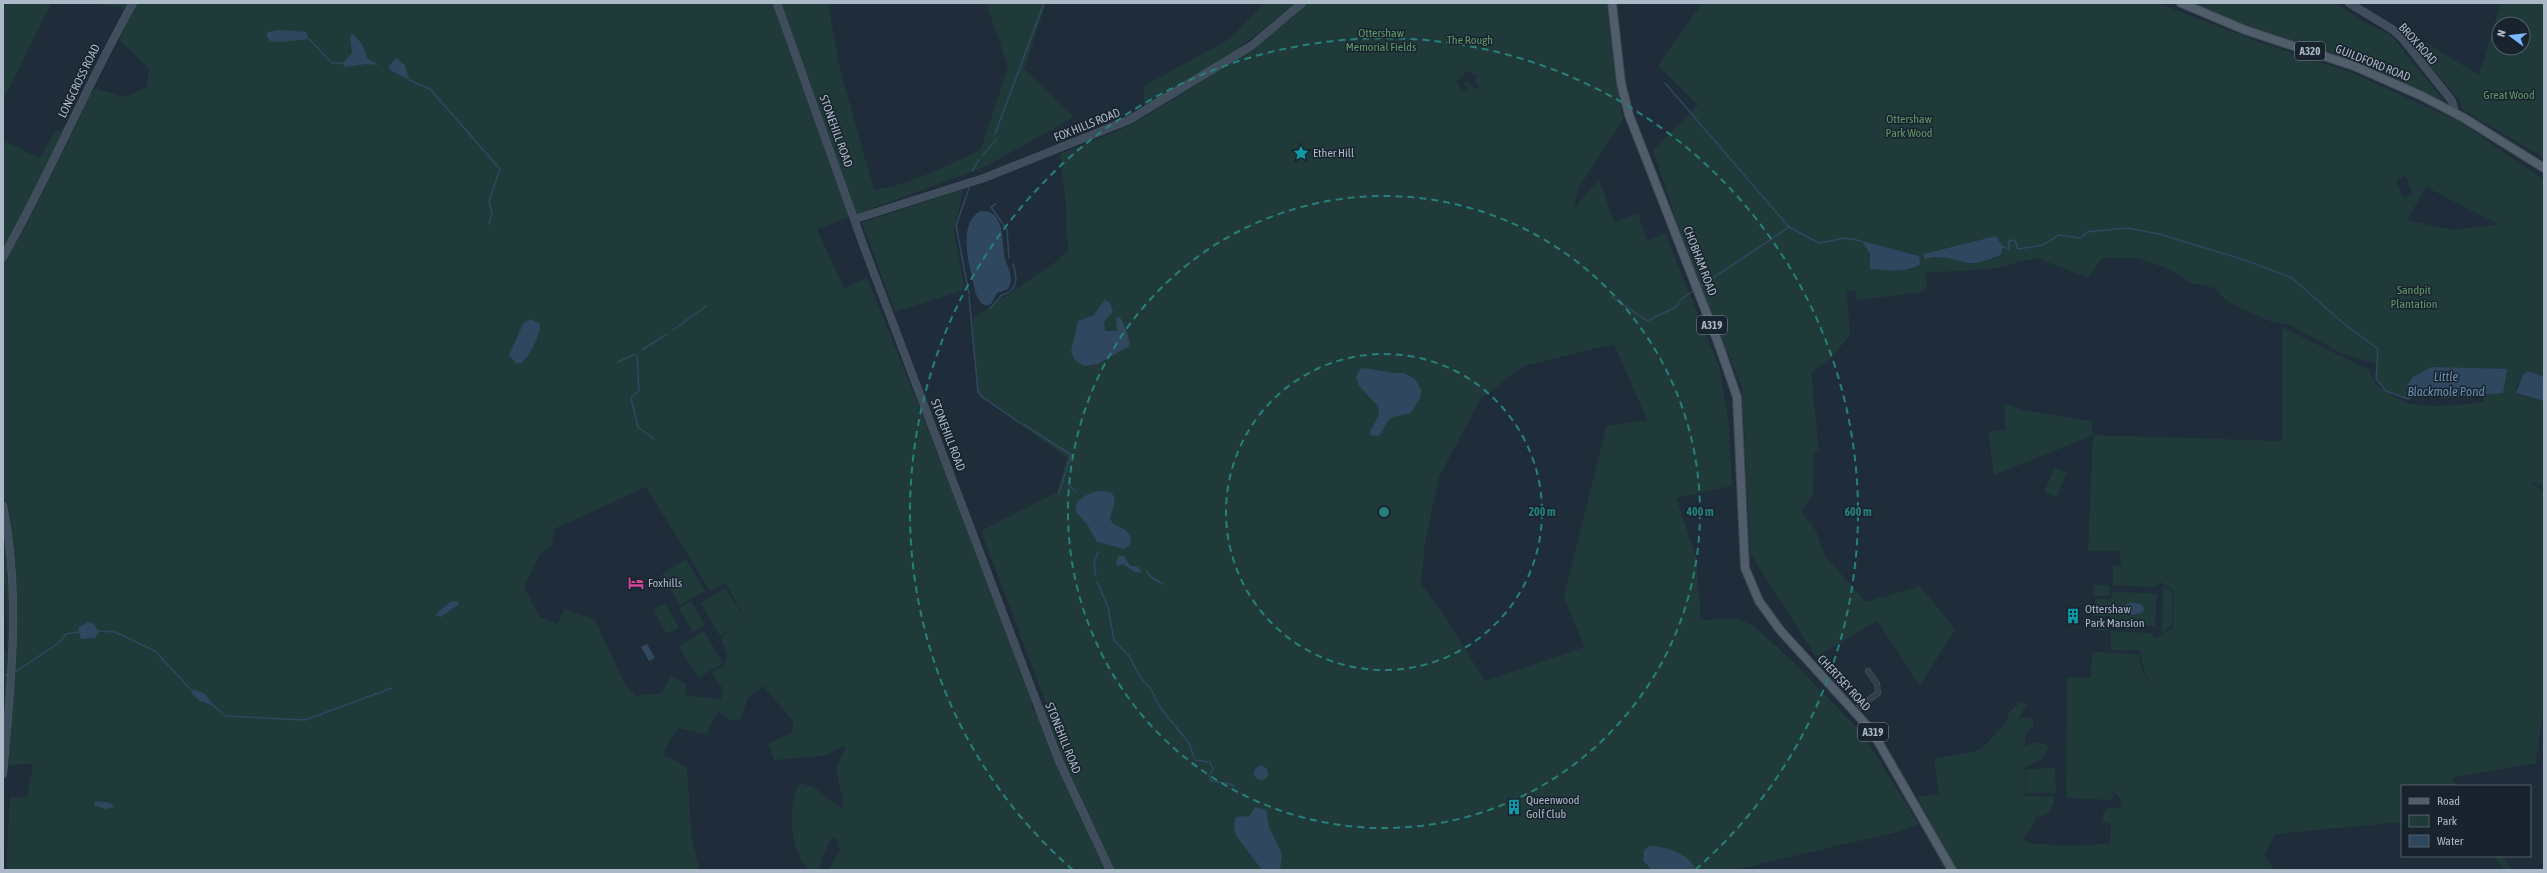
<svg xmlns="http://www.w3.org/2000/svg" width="2547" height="873" font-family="'Asap Condensed',sans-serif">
  <rect width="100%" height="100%" fill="#1f2c39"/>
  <g fill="#203a3a" fill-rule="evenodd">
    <path d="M3 3H51L3 101Z"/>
    <path d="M91 3H828L840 69 874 190C912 184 947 166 981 149L1008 67 986 3H1046L1024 69 1074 117 987 166 817 229 844 288 867 278C925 418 980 560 1032 702L1033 711 1046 703 981 531 1057 492 1067 458 982 397 978 392 972 319 1057 261 1069 249 1066 234V205L1060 154 1129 126 1201 82 1250 49 1290 19 1306 3H1607L1615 76 1623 119 1578 189 1574 208 1599 179 1614 222 1638 214 1647 241 1665 233 1720 369 1729 426 1732 486 1676 498 1696 557 1701 620 1735 618 1754 626 1791 660 1861 732 1919 824 1901 831 1734 870H828L840 851 837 839 832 837 821 860 820 869 810 870C790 856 786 802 800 783L813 787 840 807H844L836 769 846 745 824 756 774 760 768 743 792 733 793 721 763 686 748 698 740 720H729L718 711 706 735 679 728 668 742 664 755 687 767 692 841 700 870H6L10 797H27L33 764 8 765 10 736H3V650L7 651 6 600 3 569V140L39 158 56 130 60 131 95 88 124 97 147 87 149 69 119 40 124 8ZM1468 71 1478 76 1474 81 1479 86 1475 89 1467 81 1464 84 1467 88 1464 91 1456 82ZM1614 344 1647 420 1606 426 1564 597 1584 647 1485 681 1442 612 1421 584 1425 543 1439 477 1480 400 1522 367ZM646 487 710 591 726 584 746 620 725 588 701 603 720 636 738 626 721 637 727 656 724 667 711 672 723 689 721 699 686 695V684L671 676 662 693 636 696 625 684 595 620 565 609 557 624 539 616 524 587 540 554 552 545 554 529Z"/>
    <path d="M1264 3H1295L1232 54 1144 108V86L1231 38Z"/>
    <path d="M1702 3H2158L2259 42 2353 73 2447 116 2462 123 2544 180V377L2528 372 2523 375 2517 386 2519 395 2544 401V486L2530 482 2544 492V704L2536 763 2452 778 2457 786H2402V822L2275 834 2265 855 2274 870H1957L1917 797 1939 794 1934 759 1980 750 2004 725 2010 711 2020 702 2027 705 2018 719 2028 717 2034 721 2033 727 2027 733 2024 746 2038 742 2050 746 2040 761 2025 767V796L2055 797C2052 810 2048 815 2035 818L2032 828 2024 837V840L2027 843 2063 846 2110 844 2111 824 2103 822V813L2107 808H2120L2121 799 2113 791 2112 800 2066 798 2067 677 2091 678 2092 652 2138 654 2144 676 2151 682 2145 675 2139 650H2111V631L2151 633 2155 639 2173 627 2174 591 2160 582 2154 587 2113 585V566L2121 565 2119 551H2088L2093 435 1994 475 1988 431 2005 430V404L2028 411 2092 421 2093 435 2282 441V327L2369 370 2377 385 2385 390 2376 379 2377 364 2341 353 2290 325 2269 321 2228 302 2214 288 2193 284 2169 269 2137 258H2102L2088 278 2037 258 1991 269 1925 273 1927 285 1924 292 1857 300 1855 291H1847L1850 335 1831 358 1811 373 1819 451H1814L1813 494 1802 512 1816 531 1825 556 1866 602 1920 586 1955 629 1920 686 1877 621 1816 657 1750 553 1742 387 1690 262 1653 150 1698 105 1658 65ZM2406 176 2412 194 2403 198 2396 180ZM2426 187 2498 224 2453 230 2407 220ZM1996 236 2000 241 1997 258 1969 264 1959 259 1945 257 1924 259 1923 254ZM1863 242 1899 252 1913 253 1914 269 1894 271 1871 269 1870 254ZM2407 386 2503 393 2483 395 2484 402C2453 405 2413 413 2387 392L2408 399 2421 392Z"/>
    <path d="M2190 3H2337L2362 21 2391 35 2444 101 2356 61 2227 19Z"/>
    <path d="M2501 3H2544V158L2463 110 2459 100 2402 33 2405 30 2479 75ZM2499 24H2523V48H2499Z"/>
    <path d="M963 189 954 231 965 290 895 312 862 223Z"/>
    <path d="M2055 467 2067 473 2057 497 2044 492Z"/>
    <path d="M686 559 705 591 680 605 662 574Z"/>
    <rect x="2094" y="585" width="15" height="11"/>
    <path d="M2163 586 2173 592 2172 625 2162 633Z"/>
    <path d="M2112 592 2157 593 2155 626 2111 624V616H2094L2095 599H2111ZM2129 603H2137L2144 610C2137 616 2126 618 2122 608Z"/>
    <path d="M691 601 705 625 693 632 679 608Z"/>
    <path d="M665 603 679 627 667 634 653 610Z"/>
    <path d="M2094 619 2107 620V631L2093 630Z"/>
    <path d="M704 631 723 663 698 678 679 646Z"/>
    <path d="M2055 768 2056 793H2026V769Z"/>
    <path d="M2494 856H2502L2512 870H2504Z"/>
  </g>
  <g fill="#2f4860">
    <path d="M279 30 306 32 309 39 280 42 270 41 266 35 268 32Z"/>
    <path d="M353 34 362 44 367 58 379 65 366 64 344 67 343 63 352 53 350 36Z"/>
    <path d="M396 58 405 65 409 80 390 70 389 67Z"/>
    <path d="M981 211C1004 210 1002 238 1004 253 1005 265 1016 276 1008 289L997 293 991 304 987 306 981 303 976 294C971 272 955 223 981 211Z"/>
    <path d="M1996 236 2003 247 2001 254C1997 258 1973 265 1968 263 1952 259 1940 255 1924 259L1923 254Z"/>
    <path d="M1862 241 1919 256 1920 264C1906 274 1887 270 1870 269V254Z"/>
    <path d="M1104 300 1109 302 1113 311 1104 322 1105 331H1117L1116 318 1119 316C1123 321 1131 340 1129 346L1098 364 1084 366 1075 360 1071 352 1078 321 1094 315Z"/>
    <path d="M530 319 540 324C540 336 530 356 521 363H516L509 355 523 324Z"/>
    <path d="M2432 367 2507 369 2503 393 2444 398 2407 386 2413 377Z"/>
    <path d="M1364 368 1395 373H1404L1415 379 1421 390V396L1411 413 1390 418 1379 436 1371 435 1370 431 1379 415 1378 406 1359 386 1356 377 1360 369Z"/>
    <path d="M2528 371 2544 377V401L2516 393 2523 375Z"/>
    <path d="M1099 491 1111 492C1119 502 1111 509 1110 519 1115 529 1128 526 1131 539L1129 546 1124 549 1097 542 1087 524 1076 512C1074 498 1088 494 1099 491Z"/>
    <path d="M1119 556H1124L1130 566 1138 567 1142 572H1135L1123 564 1118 566 1116 562Z"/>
    <path d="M457 601 459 604 441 617 435 615 450 602Z"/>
    <path d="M2131 602 2141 604 2144 608 2143 612 2134 615 2125 613 2123 606Z"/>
    <path d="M88 622 93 623 99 632 95 638 81 639 78 628Z"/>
    <path d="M647 644 655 658 649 661 641 647Z"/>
    <path d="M193 689 205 694 214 706 200 701 192 694Z"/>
    <circle cx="1261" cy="773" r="7"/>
    <path d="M95 801 110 803 115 807 105 809 94 805Z"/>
    <path d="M1255 807 1266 810 1269 827 1282 854 1280 870H1262L1235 834 1234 825 1236 817 1250 816Z"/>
    <path d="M1649 846C1665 846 1691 854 1695 870H1652L1643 860 1644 851Z"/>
  </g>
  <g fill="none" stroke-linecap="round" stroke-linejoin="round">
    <g stroke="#2f4860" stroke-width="1.5">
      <path d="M309 39 332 63H343"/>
      <path d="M409 80 430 89 500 169 489 201 492 214 489 224"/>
      <path d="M1665 83 1789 227 1819 243 1845 238 1862 241"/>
      <path d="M995 134 1044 3"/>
      <path d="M982 156 996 140"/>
      <path d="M972 171 979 160"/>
      <path d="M969 188 956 226 969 294"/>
      <path d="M996 204 991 207 1007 230 1009 258"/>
      <path d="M2003 247 2009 249V241L2015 240 2018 249 2043 245 2059 235 2081 238 2087 232 2128 228 2159 234 2248 261 2292 278 2342 322 2378 349 2376 379 2386 391 2408 399 2421 392"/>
      <path d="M1701 286 1789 227"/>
      <path d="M969 297 978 392 982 397 1020 423"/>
      <path d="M1612 297 1647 321 1676 307 1679 301 1693 291"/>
      <path d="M990 308C995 304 996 301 1001 296 1002 294 1006 294 1009 292 1019 285 1016 274 1013 264"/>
      <path d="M701 310 706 306"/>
      <path d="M673 330 699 311"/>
      <path d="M642 350 667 334"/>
      <path d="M637 355 639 390 631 398 638 427 654 439"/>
      <path d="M618 362 635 354"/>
      <path d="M1023 424 1071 455 1059 493"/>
      <path d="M1070 486 1076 492"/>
      <path d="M1147 572 1151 577 1163 584"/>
      <path d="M1096 576 1094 564 1098 552"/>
      <path d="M1097 582 1108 607 1114 640 1129 656 1140 677 1151 689 1159 706 1189 743 1195 760 1210 762 1213 769 1209 776 1211 781 1230 784 1234 786"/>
      <path d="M98 631 115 632 155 651 192 691"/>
      <path d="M15 672 60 642 66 634 78 632"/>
      <path d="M3 675H8"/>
      <path d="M213 705 225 716 305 720 392 688"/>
    </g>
    <defs>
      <path id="street" d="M1854 711 1878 693 1877 684 1868 671"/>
      <g id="secondary">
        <path d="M777 3 864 247 1059 761 1110 870"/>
        <path d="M2349 3 2392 29 2402 38 2452 101 2455 113"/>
        <path d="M855 219 984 178 1129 120 1251 46 1302 3"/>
        <path d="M3 257C50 174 86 86 133 3"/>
        <path d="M3 506C21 593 11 686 3 774"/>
      </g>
      <g id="primary">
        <path d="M1612 3 1621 83 1629 115 1719 345 1737 397 1745 568 1759 601 1780 630 1872 731 1952 870"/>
        <path d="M2181 3 2245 30 2354 66 2422 96 2464 118 2544 168"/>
      </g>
    </defs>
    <use href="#street" stroke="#4d5964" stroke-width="6"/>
    <use href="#secondary" stroke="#4d5964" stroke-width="8"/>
    <use href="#primary" stroke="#3c4753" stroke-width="10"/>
    <use href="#street" stroke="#323e4a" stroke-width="5"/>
    <use href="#secondary" stroke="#404d5d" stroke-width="7"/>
    <use href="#primary" stroke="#505d6a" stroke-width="8"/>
  </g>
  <g fill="none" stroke="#27807b" stroke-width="2" stroke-dasharray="7 5">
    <circle cx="1384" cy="512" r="158"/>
    <circle cx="1384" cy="512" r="316"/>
    <path d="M1073 870A474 474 0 1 1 1695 870"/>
  </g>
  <defs>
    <symbol id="sight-bare" viewBox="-9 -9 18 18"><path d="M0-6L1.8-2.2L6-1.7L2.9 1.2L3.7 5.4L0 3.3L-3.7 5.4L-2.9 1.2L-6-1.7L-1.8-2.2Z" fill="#0f9aa8" stroke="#18232e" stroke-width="2.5" paint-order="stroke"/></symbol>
    <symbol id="hotel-bare" viewBox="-9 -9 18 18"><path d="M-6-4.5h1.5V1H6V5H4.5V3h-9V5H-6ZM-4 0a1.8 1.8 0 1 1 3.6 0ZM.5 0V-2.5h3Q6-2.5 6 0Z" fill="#d1479c" stroke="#18232e" stroke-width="2.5" paint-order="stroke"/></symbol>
    <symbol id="building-bare" viewBox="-9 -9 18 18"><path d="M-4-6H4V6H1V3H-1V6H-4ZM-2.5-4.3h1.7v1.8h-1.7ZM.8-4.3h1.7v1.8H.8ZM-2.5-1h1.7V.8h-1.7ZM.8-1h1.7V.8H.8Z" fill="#0f9aa8" stroke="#18232e" stroke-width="2.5" paint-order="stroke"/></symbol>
  </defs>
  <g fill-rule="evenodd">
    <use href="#sight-bare" x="1290" y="142" width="22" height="22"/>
    <use href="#hotel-bare" x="625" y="572" width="22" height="22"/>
    <use href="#building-bare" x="2062" y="605" width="22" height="22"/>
    <use href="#building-bare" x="1503" y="796" width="22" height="22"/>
  </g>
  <g text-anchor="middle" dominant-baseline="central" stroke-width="3" stroke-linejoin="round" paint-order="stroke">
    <g fill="#18232e" stroke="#808c98" stroke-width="1">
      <rect x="2295" y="42" width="30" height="18" rx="3"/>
      <rect x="1697" y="316" width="30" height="18" rx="3"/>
      <rect x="1858" y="723" width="30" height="18" rx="3"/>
    </g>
    <g font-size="11" font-weight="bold" fill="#acb9c6">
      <text x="2310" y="51">A320</text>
      <text x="1712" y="325">A319</text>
      <text x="1873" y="732">A319</text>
    </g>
    <g font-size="12" fill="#62996a" stroke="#18232e">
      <text x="1381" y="33">Ottershaw<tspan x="1381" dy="14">Memorial Fields</tspan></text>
      <text x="1470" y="40">The Rough</text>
      <text x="2509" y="95">Great Wood</text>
      <text x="1909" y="119">Ottershaw<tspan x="1909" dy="14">Park Wood</tspan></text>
      <text x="2414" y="290">Sandpit<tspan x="2414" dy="14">Plantation</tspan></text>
    </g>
    <g font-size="12" fill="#acb9c6" stroke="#18232e">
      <text transform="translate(2418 44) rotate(48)">BROX ROAD</text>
      <text transform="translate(2373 63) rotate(22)">GUILDFORD ROAD</text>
      <text transform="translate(79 81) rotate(-64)">LONGCROSS ROAD</text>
      <text transform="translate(1087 125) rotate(-22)">FOX HILLS ROAD</text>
      <text transform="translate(836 131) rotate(70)">STONEHILL ROAD</text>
      <text transform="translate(1700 261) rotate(69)">CHOBHAM ROAD</text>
      <text transform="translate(948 435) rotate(69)">STONEHILL ROAD</text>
      <text transform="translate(1844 683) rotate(47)">CHERTSEY ROAD</text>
      <text transform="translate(1063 738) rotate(68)">STONEHILL ROAD</text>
    </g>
    <g font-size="12" fill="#acb9c6" stroke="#18232e" text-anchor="start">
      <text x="1313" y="153">Ether Hill</text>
      <text x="648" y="583">Foxhills</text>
      <text x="2085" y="609">Ottershaw<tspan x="2085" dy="14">Park Mansion</tspan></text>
      <text x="1526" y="800">Queenwood<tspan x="1526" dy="14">Golf Club</tspan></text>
    </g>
    <g font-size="13" font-style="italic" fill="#6a8dad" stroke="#18232e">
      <text x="2446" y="376">Little<tspan x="2446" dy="15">Blackmole Pond</tspan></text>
    </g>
  </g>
  <circle cx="1384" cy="512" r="6" fill="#27807b" stroke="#18232e" stroke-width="2"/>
  <g font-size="12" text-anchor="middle" font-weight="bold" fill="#27807b" stroke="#18232e" stroke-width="3" stroke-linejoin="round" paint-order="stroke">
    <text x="1542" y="516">200 m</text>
    <text x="1700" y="516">400 m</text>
    <text x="1858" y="516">600 m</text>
  </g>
  <rect width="2547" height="873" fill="none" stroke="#acb9c6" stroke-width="8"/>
  <rect x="2401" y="785" width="130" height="72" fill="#18232e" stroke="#535f6b"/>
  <rect x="2409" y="798" width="20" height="6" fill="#505d6a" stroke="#535f6b"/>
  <text x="2437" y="805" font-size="12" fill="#acb9c6">Road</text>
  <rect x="2409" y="815" width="20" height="12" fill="#203a3a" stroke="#535f6b"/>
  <text x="2437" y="825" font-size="12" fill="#acb9c6">Park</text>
  <rect x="2409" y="835" width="20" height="12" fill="#2f4860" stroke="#535f6b"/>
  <text x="2437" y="845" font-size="12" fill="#acb9c6">Water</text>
  <g transform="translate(2511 36) rotate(285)"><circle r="19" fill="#18232e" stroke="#535f6b"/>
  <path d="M0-3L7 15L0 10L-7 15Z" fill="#79b8ff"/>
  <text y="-6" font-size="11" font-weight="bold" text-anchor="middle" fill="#acb9c6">N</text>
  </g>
</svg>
